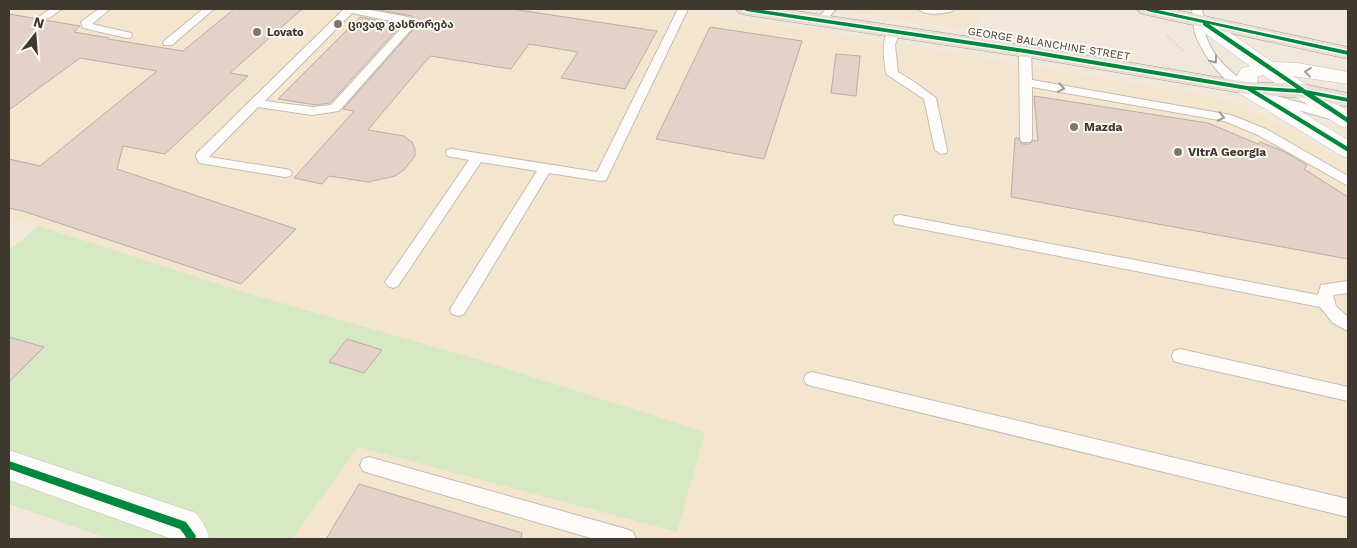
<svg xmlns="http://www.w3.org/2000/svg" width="1357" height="548" font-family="'Work Sans','Noto Sans Georgian',sans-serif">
  <rect width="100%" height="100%" fill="#f1e8db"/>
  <g fill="#f4e5ce">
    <path d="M9 9H671L799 28 1191 92 1241 105 1301 135 1348 165V539H292L358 447 676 532 705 432 480 360 244 292 9 217Z"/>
    <path d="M831 9H982L976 31Z"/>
  </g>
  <path fill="#d6e9c3" d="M39 226 244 292 480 360 705 432 677 532 358 447 292 539H109L9 504V250Z"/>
  <g fill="#e4d1c8" stroke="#b7aea7">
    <path d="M234 9H302L230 73 248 76 165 154 123 146 117 169 296 229 241 284 26 212 9 208V159L40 166 157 71 80 58 9 110V14L80 26 74 32 109 38 108 39 183 51Z"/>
    <path d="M374 9H512L657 31 625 89 561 78 578 52 529 44 511 69 430 56 368 130 404 136 412 142 415 149V156L404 170 395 176 368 182 329 176 322 184 294 178 354 111 343 109 418 24 412 16Z"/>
    <path d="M360 17 401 25 330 103 316 105 278 99Z"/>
    <path d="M710 27 802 41 764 159 656 139Z"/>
    <path d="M836 54 860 56 856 96 831 93Z"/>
    <path d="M1034 96 1208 123 1258 144 1260 142 1283 151 1307 165 1304 169 1348 197V259L1011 197 1015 138H1018L1022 144H1030L1033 140 1038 141Z"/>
    <path d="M9 337 44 347 9 382Z"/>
    <path d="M347 339 382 350 364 373 329 362Z"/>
    <path d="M359 484 522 533 521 539H326Z"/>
  </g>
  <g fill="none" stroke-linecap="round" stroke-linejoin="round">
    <defs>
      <g id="service">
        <path d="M50 9H62L49 18H41L40 16Z"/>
        <path d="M99 9H110L92 24 131 33 132 35 131 37 127 38 83 28 81 23 82 21Z"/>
        <path d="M203 9H214L172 45H164L163 43 164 41Z"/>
        <path d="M344 9H365L408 17 412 18 416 24 339 111 312 115 258 107 209 157 285 169 290 170 292 173 290 176 285 177 199 163 196 156 197 153ZM352 13 405 24 331 105 312 107 265 101Z"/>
        <path d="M678 9H688L606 180 601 181 549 173 464 314 458 316 452 314 450 310 452 306 537 171 481 162 398 286 393 288 388 286 385 282 388 278 469 160 447 156 446 153 447 150 452 149 597 172Z"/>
        <path d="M826 9H836L825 22H817L816 20Z"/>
        <path d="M918 9H954L953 11C942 14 927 16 918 9Z"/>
        <path d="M1192 9H1202C1204 17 1203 25 1205 33 1212 58 1233 76 1255 87L1257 90 1255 93C1233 98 1202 54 1196 36 1193 28 1193 18 1192 9Z"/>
        <path d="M895 28 900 31 895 45 898 72 913 81 936 98 947 150 946 153 941 154 935 150 924 99 886 74C885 61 878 33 895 28Z"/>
        <path d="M1025 48 1031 51 1032 80 1231 115 1266 129 1348 176V186L1258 135 1224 121 1032 87V139L1030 142H1022L1020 139 1019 51Z"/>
        <path d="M1273 95 1348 116V124L1269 102 1267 99Z"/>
        <path d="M900 215 1318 295 1321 285 1348 281V293L1333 295 1336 306 1348 317V331L1333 323 1320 307 895 224 893 220 895 216Z"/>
        <path d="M1180 349 1348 387V401L1180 363 1174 361 1172 356 1174 351Z"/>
        <path d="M812 372 1348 499V517L812 386 806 384 804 379 806 374Z"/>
        <path d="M369 457 626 529 633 532 636 539H594L369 473 363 471 360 465 363 459Z"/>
      </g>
      <path id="minor" d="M9 450 196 513 204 524 209 536 208 539H172L9 480Z"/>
      <path id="secondary" d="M1199 14 1206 16 1272 62 1298 63 1348 72V84L1293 76 1348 111V128L1340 126 1263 75 1257 77V85L1348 140V158L1340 155 1239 93C1233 83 1236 76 1242 68L1250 66 1192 24 1189 20 1192 16Z"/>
      <g id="primary">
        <path d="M736 9H783L1025 45 1247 82 1303 84 1348 93V107L1303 98 1247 94 1025 57 746 15 739 13Z"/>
        <path d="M1137 9H1172L1348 47V59L1147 15 1140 13Z"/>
      </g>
    </defs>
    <use href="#service" stroke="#c4beb3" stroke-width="2"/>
    <use href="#minor" stroke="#c4beb3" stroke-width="1"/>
    <use href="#secondary" stroke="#c4beb3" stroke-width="1"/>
    <use href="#primary" stroke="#a89f8a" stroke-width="1"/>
    <path stroke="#dedbd7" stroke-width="2.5" stroke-dasharray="2 2" stroke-linecap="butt" d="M1167 36 1184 52"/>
    <use href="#service" fill="#fdfcfa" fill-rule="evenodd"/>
    <use href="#minor" fill="#fdfcfa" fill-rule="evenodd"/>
    <use href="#secondary" fill="#fdfcfa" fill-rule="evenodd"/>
    <use href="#primary" fill="#e5e0d6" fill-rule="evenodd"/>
    <defs>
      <g id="cycleway">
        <path d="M743 9H755L1025 49 1247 86 1297 89 1203 25V23L1147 11 1145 9H1153L1348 51V55L1209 24 1306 90 1348 98V102L1314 95 1348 118V123L1302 93 1255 90 1348 147V152L1247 90 1025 53 746 11Z"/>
        <path d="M9 461 186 522 196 536 195 539H185L186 537 180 529 9 469Z"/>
      </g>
    </defs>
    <use href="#cycleway" stroke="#fcf9f4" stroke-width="3"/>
    <use href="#cycleway" fill="#00873e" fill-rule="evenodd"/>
  </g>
  <defs><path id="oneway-chevron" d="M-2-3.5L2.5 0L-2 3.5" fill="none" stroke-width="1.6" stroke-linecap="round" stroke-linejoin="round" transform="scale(1.25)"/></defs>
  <g stroke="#9e9a94">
    <use href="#oneway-chevron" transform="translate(1214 60) rotate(53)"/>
    <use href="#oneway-chevron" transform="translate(1308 72) rotate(-173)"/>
    <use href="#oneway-chevron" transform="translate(1061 88) rotate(10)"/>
    <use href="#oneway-chevron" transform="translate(1221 117) rotate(12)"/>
  </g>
  <g fill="#7d766b" stroke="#fcf9f4" stroke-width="2">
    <circle cx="338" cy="24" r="5"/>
    <circle cx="257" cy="32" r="5"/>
    <circle cx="1074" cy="127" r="5"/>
    <circle cx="1178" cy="152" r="5"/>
  </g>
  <g text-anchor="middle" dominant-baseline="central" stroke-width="4" stroke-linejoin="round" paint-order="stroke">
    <g font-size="11" font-weight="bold" fill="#3f382f" stroke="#fcf9f4" text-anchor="start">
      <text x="348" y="24">ცივად გასწორება</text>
      <text x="267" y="32">Lovato</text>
    </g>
    <g font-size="11" fill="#3f382f" stroke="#fcf9f4">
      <text transform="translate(1049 44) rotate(9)">GEORGE BALANCHINE STREET</text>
    </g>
    <g font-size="12" font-weight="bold" fill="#3f382f" stroke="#fcf9f4" text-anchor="start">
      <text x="1084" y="127">Mazda</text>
      <text x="1188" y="152">VitrA Georgia</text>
    </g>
  </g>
  <rect width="1357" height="548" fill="none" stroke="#3f382f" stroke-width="20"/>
  <g transform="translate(35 35) rotate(17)" stroke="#fcf9f4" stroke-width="4" paint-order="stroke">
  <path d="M0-4L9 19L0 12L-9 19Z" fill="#3f382f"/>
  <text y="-8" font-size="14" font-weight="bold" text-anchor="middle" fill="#3f382f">N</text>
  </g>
</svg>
